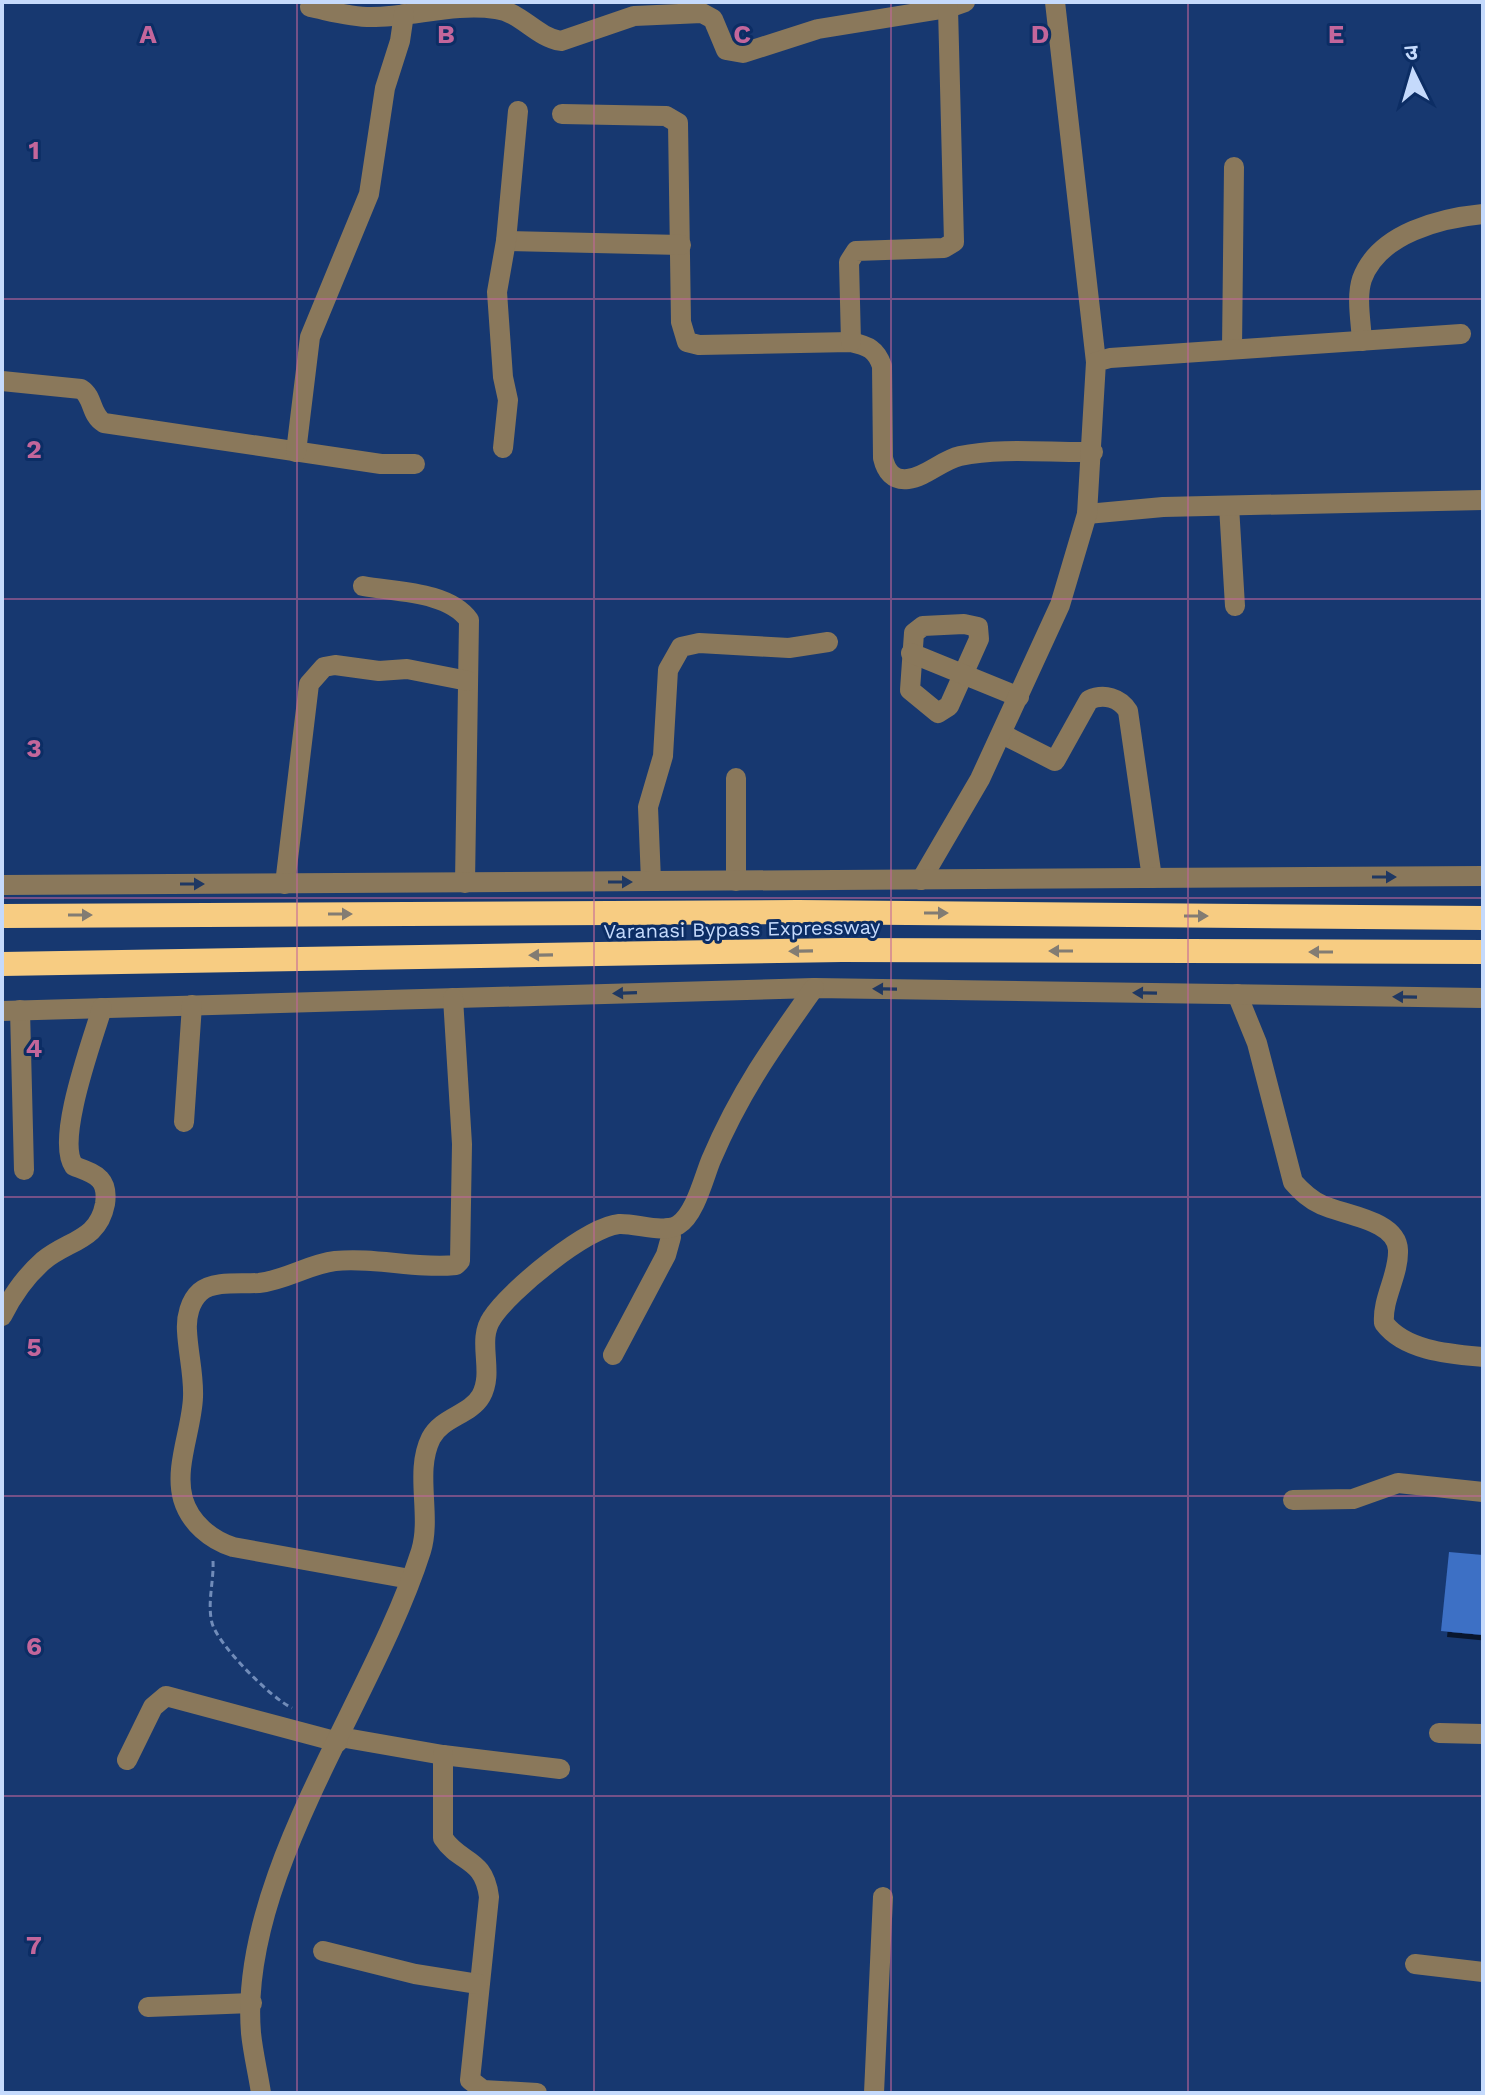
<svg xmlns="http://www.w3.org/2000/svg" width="1485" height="2095" font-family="'Work Sans','Noto Sans Devanagari',sans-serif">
  <defs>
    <filter id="shadow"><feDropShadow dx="6" dy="6" stdDeviation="0" flood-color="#0009"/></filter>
  </defs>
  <rect width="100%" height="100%" fill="#173870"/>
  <path fill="#3c6fc5" filter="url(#shadow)" d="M1449 1552 1483 1555V1635L1441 1631Z"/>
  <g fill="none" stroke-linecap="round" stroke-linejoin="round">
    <path stroke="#718cb9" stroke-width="3" stroke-dasharray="6 4" stroke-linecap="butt" d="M213 1561C214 1581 207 1603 212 1623 218 1645 271 1698 292 1708"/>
    <g stroke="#8a785b" stroke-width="20">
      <path d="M1055 2 1096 362"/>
      <path d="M310 7C330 11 350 17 371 17 413 17 454 3 496 9 521 12 536 37 561 41L634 16 702 13 713 19 726 50 743 53 818 29 948 8 965 2"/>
      <path d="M562 114 666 116 678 123 681 322 687 342 699 345 851 342C868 346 876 349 882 366L883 458C886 471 893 481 908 479 926 477 942 460 960 456 1002 447 1050 453 1093 452"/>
      <path d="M506 241 681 245"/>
      <path d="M1362 341C1361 322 1356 297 1362 279 1379 233 1441 218 1483 214"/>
      <path d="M851 342 849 262 856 251 944 248 954 242 948 8"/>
      <path d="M1232 349 1234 167"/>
      <path d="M2 381 81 389C94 397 90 415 104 423L381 464H415"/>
      <path d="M503 448 508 400 503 377 497 292 506 241 518 111"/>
      <path d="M296 452 310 337 369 194 385 88 400 41 404 14"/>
      <path d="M1229 506 1235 606"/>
      <path d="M1087 514 1163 507 1483 500"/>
      <path d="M363 586C395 592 448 591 469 620L465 883"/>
      <path d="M964 624 978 627 979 639 949 706 938 713 910 690 914 633 923 626Z"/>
      <path d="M911 653 1019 697"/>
      <path d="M1002 734 1055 761 1089 700C1104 693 1120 698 1128 711L1152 878"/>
      <path d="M736 778V881"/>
      <path d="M921 880 980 779 1060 605 1087 514 1096 362 1110 358 1461 334"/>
      <path d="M651 881 648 807 663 756 668 670 681 647 699 643 789 648 828 642"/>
      <path d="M285 884 309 684 324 667 335 665 379 671 407 669 468 681"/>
      <path d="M2 885 1483 876"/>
      <path d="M1237 994 1257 1043 1293 1182C1302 1192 1310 1200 1322 1205 1344 1215 1397 1220 1398 1250 1399 1275 1382 1298 1384 1323 1405 1351 1450 1354 1483 1357"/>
      <path d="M20 1010 24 1170"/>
      <path d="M2 1011 814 988 1483 998"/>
      <path d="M184 1122 192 1005"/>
      <path d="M2 1316C12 1296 26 1276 43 1261 68 1240 98 1241 105 1204 109 1177 94 1174 74 1166 55 1140 93 1039 102 1008"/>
      <path d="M613 1355 666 1255 671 1237 668 1228"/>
      <path d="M1293 1500 1353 1499 1398 1483 1483 1492"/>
      <path d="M410 1579 233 1547C211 1540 190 1523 183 1499 174 1467 192 1429 193 1397 194 1375 188 1353 187 1331 186 1317 190 1301 200 1292 213 1280 243 1284 259 1283 286 1280 309 1264 335 1261 376 1257 414 1269 456 1265L460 1261 462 1144 453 998"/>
      <path d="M1439 1733 1483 1734"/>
      <path d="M340 1737 443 1755 560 1769"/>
      <path d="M443 1755V1838C460 1864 484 1857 489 1897L470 2080 483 2090 537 2093"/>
      <path d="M127 1760 153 1707 166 1696 338 1742"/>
      <path d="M323 1951 415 1974 478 1984"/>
      <path d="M1415 1964 1483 1972"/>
      <path d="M148 2007 252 2003"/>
      <path d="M261 2093C258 2073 253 2053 251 2033 238 1876 374 1699 421 1551 432 1515 414 1472 431 1438 442 1417 470 1415 481 1396 495 1371 476 1341 492 1318 509 1291 587 1227 619 1224 636 1223 663 1234 678 1225 695 1215 704 1177 711 1160 740 1092 772 1047 814 988"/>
      <path d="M874 2093 883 1897"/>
    </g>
    <g stroke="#f7cc82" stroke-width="24">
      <path d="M2 916 798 912 1483 918"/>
      <path d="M2 964 842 950 1483 952"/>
    </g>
  </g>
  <defs><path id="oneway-solid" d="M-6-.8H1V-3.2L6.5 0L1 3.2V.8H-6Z" transform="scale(2)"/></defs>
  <g fill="#1f3863">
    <use href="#oneway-solid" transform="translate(1384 877)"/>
    <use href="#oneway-solid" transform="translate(620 882)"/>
    <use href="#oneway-solid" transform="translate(192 884)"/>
    <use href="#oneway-solid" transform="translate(885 989) rotate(-179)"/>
    <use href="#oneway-solid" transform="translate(625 993) rotate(178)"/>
    <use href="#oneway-solid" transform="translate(1145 993) rotate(-179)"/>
    <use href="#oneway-solid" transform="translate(1405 997) rotate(-179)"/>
  </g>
  <g fill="#827c73">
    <use href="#oneway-solid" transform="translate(936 913)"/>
    <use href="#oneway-solid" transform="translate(340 914)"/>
    <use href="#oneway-solid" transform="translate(80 915)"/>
    <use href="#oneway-solid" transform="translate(1196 916)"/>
    <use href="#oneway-solid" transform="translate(801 951) rotate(179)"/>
    <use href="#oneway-solid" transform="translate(1061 951) rotate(-180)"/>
    <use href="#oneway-solid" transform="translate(1321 952) rotate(-180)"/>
    <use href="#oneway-solid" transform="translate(541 955) rotate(179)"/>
  </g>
  <path fill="none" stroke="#c3669b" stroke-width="2" stroke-opacity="0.55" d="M297 2V2093M594 2V2093M891 2V2093M1188 2V2093M2 299H1483M2 599H1483M2 898H1483M2 1197H1483M2 1496H1483M2 1796H1483"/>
  <g text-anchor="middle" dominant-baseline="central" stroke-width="6" stroke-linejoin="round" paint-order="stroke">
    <g font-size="20" fill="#c5dafc" stroke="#0c2d64">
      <text transform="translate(742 929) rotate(-1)">Varanasi Bypass Expressway</text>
    </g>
  </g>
  <g font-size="26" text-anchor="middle" font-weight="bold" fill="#c3669b" stroke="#0c2d64" stroke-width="6" stroke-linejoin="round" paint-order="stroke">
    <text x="148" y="43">A</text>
    <text x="446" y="43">B</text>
    <text x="742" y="43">C</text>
    <text x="1040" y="43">D</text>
    <text x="1336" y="43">E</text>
    <text x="34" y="159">1</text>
    <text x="34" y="458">2</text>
    <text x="34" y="757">3</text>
    <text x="34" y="1057">4</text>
    <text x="34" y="1356">5</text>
    <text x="34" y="1655">6</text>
    <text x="34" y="1954">7</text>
  </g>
  <rect width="1485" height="2095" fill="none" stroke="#c5dafc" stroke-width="8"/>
  <g transform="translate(1413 72) rotate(355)" stroke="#0c2d64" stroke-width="6" paint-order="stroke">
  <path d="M0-6L14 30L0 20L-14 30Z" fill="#c5dafc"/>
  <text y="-12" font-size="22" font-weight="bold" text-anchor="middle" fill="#c5dafc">उ</text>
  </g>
</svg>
